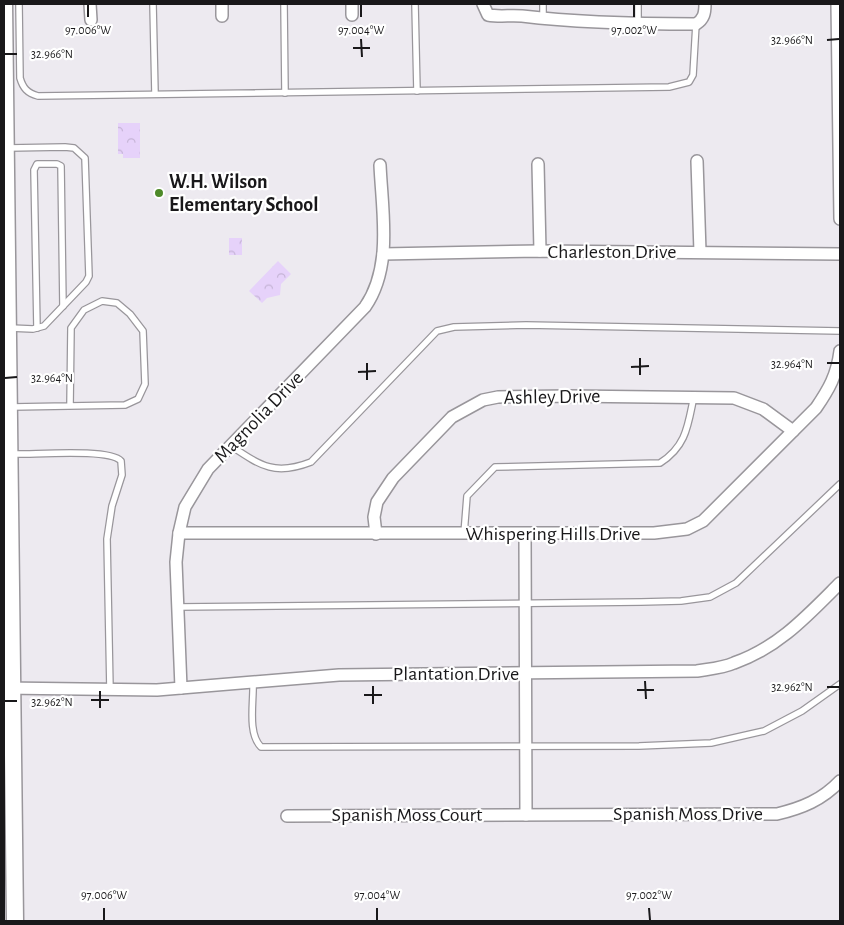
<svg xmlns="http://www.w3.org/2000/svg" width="844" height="925" font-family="'Alegreya Sans',sans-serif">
  <defs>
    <pattern id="forest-crowns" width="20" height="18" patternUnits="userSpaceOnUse" patternTransform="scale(1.25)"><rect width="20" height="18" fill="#e6d2fa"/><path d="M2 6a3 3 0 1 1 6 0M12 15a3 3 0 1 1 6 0" fill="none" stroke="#c5b4d6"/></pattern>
  </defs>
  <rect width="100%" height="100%" fill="#edeaf0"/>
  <g fill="url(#forest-crowns)">
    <path d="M118 123H140V158H123V154H118Z"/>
    <rect x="229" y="238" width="13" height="17"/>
    <path d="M278 261 291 274 281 284 280 295 267 298 262 303 249 291Z"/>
  </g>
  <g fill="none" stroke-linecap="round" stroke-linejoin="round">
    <defs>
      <g id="lane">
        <path d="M19 4 20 78C23 88 27 93 38 96L669 87 689 82 693 75 696 24"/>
        <path d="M153 4 155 94"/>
        <path d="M284 4 285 93"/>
        <path d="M415 4 417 91"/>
        <path d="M543 4V19"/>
        <path d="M638 4V24"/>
        <path d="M8 148 65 147 74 148 85 158 89 276 86 282 44 326 33 329 10 328"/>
        <path d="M37 328 34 170 37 164H57L61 166 63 306"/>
        <path d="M12 407 125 405 138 399 145 384 143 331 130 314 117 303 102 301 84 310 71 328 70 406"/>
        <path d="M231 446C261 466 275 476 311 462L437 331 454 327 526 325 840 331"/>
        <path d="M10 454C32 455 109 448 121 461L122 475 112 506 107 539 110 690"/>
        <path d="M464 534 467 496 495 467 660 463C687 446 688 424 694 396"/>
        <path d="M178 607 641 602 681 601 710 597 736 583 840 484"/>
        <path d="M253 682C254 701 247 733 261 747L639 746 711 743 764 731 802 711 840 684"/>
      </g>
      <g id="street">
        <path d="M90 4 91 20"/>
        <path d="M222 4V16"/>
        <path d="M352 4V15"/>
        <path d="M483 4 488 15C499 17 511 15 522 16 580 23 637 24 696 24 704 19 705 13 705 4"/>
        <path d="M837 4 840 219"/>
        <path d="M697 161 700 252"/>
        <path d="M538 164 540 251"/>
        <path d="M383 254 540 251 840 254"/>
        <path d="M179 533H654L687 529 703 521 816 408C829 389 837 375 840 351"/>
        <path d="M376 534 374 517 377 502 393 478 452 417 483 400 498 397 569 396 734 398 763 409 793 431"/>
        <path d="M525 535 526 815"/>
        <path d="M4 688 157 690 339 675 697 671C709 669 723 668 734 663 778 648 808 615 840 583"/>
        <path d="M181 688 176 562 179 533 185 507 208 469 365 307C393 267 382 211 380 165"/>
        <path d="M287 816 777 814C802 808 822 800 840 781"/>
      </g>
      <path id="secondary" d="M4 4 15 921"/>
    </defs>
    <use href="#lane" stroke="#99969b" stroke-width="8"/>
    <use href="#street" stroke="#99969b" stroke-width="14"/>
    <use href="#secondary" stroke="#99969b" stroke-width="19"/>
    <use href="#lane" stroke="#fff" stroke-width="5.5"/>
    <use href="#street" stroke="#fff" stroke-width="11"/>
    <use href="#secondary" stroke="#fff" stroke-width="16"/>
  </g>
  <path fill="none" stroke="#19181a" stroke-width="2" d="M88 5V17M361 5V17M634 5V17M361 39 362 57M827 40 839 39M353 48H370M5 54H17M640 358V375M367 363V380M827 363H839M631 367 649 366M358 372 376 371M5 378 17 377M645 681 646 699M373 686V704M827 687H839M637 690H654M100 691V708M364 695H382M91 700H109M5 701H17M104 908V920M377 908V920M649 908 650 920"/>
  <circle fill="#4e8a29" stroke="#fff" stroke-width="2" cx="159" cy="193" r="5"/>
  <g text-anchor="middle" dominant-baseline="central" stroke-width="4.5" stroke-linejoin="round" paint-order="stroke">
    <g font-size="20" font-weight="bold" fill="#19181a" stroke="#fff" text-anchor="start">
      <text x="169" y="182">W.H. Wilson<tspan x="169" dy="23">Elementary School</tspan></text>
    </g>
    <g font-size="20" fill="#19181a" stroke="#fff">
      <text x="612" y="252">Charleston Drive</text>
      <text transform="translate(552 397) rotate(-1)">Ashley Drive</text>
      <text transform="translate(259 417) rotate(-46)">Magnolia Drive</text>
      <text x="553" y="534">Whispering Hills Drive</text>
      <text x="456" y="674">Plantation Drive</text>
      <text x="688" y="814">Spanish Moss Drive</text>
      <text x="407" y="815">Spanish Moss Court</text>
    </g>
  </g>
  <g font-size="12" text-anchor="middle" fill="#19181a" stroke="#fff" stroke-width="4.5" stroke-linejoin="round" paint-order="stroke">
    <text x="88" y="34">97.006°W</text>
    <text x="361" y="34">97.004°W</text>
    <text x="634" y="34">97.002°W</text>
    <text x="792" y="44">32.966°N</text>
    <text x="52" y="58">32.966°N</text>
    <text x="792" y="368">32.964°N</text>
    <text x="52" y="382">32.964°N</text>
    <text x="792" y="691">32.962°N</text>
    <text x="52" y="706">32.962°N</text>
    <text x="104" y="899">97.006°W</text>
    <text x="377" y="899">97.004°W</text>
    <text x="649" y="899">97.002°W</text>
  </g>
  <rect width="844" height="925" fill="none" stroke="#19181a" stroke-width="10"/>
</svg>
